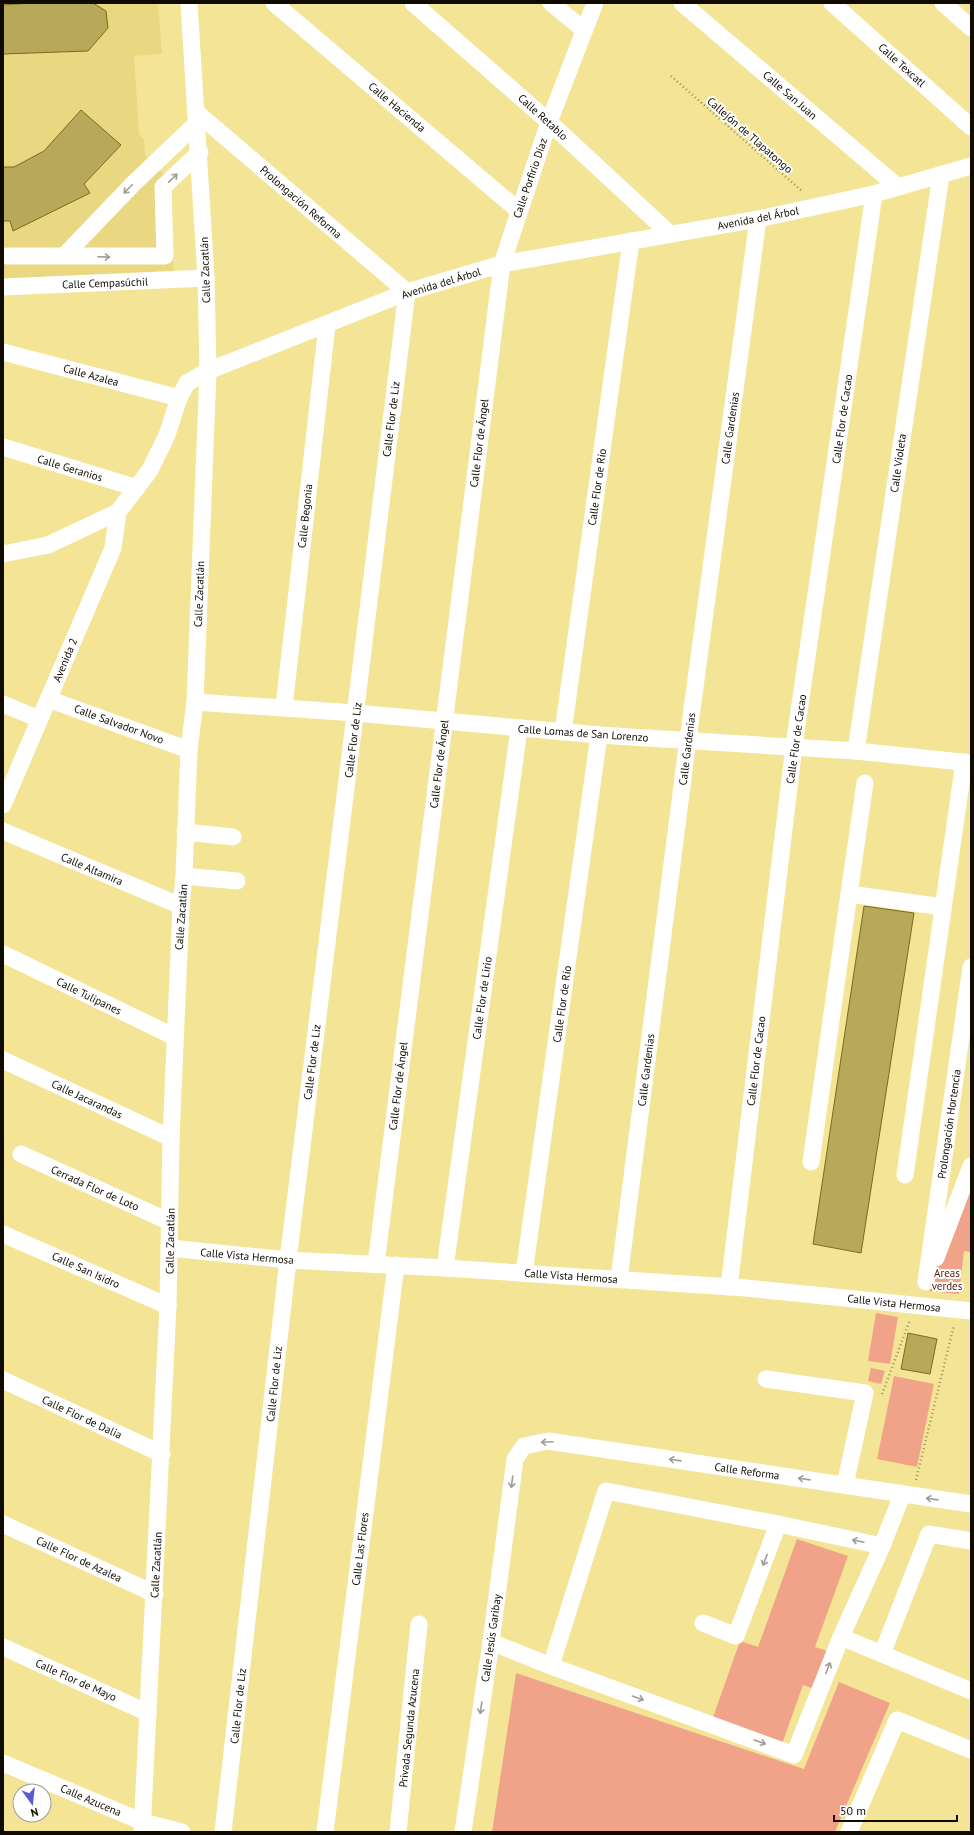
<svg xmlns="http://www.w3.org/2000/svg" width="974" height="1835" font-family="'PT Sans',sans-serif">
  <rect width="100%" height="100%" fill="#f4e596"/>
  <path fill="#e9d881" d="M3 3H158L162 54 134 56 139 134 144 140 145 155 168 179 174 276 3 282Z"/>
  <g fill="#f1a38a">
    <path d="M971 1177V1252L964 1251 959 1294 929 1291 940 1253Z"/>
    <path d="M876 1313 898 1317 890 1364 868 1361Z"/>
    <path d="M871 1368 885 1371 881 1384 868 1381Z"/>
    <path d="M894 1376 934 1384 917 1467 877 1459Z"/>
    <path d="M797 1539 848 1556 815 1647 831 1652 817 1690 803 1685 782 1744 712 1720 740 1641 758 1647Z"/>
    <path d="M516 1673 804 1769 839 1682 890 1703 835 1832H492Z"/>
  </g>
  <g fill="#b7a85a" stroke="#7b6c19">
    <path d="M31 3H93L106 11 108 28 88 51 3 54V5Z"/>
    <path d="M81 110 121 145 84 184 90 193 13 231 10 221H3V167H14L44 151Z"/>
    <path d="M864 906 914 913 861 1253 813 1244Z"/>
    <path d="M908 1333 937 1339 930 1374 901 1369Z"/>
  </g>
  <g fill="none" stroke-linecap="round" stroke-linejoin="round">
    <g stroke="#9a8f5b" stroke-width="2.5" stroke-dasharray="1 3" stroke-linecap="butt">
      <path d="M671 76 803 192"/>
      <path d="M882 1394 910 1320"/>
      <path d="M916 1480 954 1325"/>
    </g>
    <g stroke="#fff" stroke-width="17">
      <path d="M274 3 519 211"/>
      <path d="M413 3 549 122 670 234"/>
      <path d="M551 3 584 30"/>
      <path d="M682 3 898 187"/>
      <path d="M832 3 971 127"/>
      <path d="M943 3 971 28"/>
      <path d="M196 112 407 292 288 1260 223 1832"/>
      <path d="M65 255 133 184 197 123"/>
      <path d="M7 256H165L163 187 200 152"/>
      <path d="M3 287 206 278"/>
      <path d="M3 352 179 398"/>
      <path d="M3 447 137 488"/>
      <path d="M3 554 48 545 118 512 150 470 167 435 179 398 187 383 208 371 407 292 502 264 758 219 874 194 971 166"/>
      <path d="M48 699 189 750"/>
      <path d="M195 702 356 713 599 735 856 751 971 763"/>
      <path d="M3 704 39 719"/>
      <path d="M284 707 327 325"/>
      <path d="M563 732 631 241"/>
      <path d="M856 751 941 175"/>
      <path d="M3 805 113 548 118 512"/>
      <path d="M3 831 181 906"/>
      <path d="M185 832 233 837"/>
      <path d="M184 876 237 881"/>
      <path d="M849 894 865 783"/>
      <path d="M3 954 175 1037"/>
      <path d="M3 1060 171 1138"/>
      <path d="M21 1154 170 1222"/>
      <path d="M811 1162 849 894 943 907"/>
      <path d="M905 1175 964 762"/>
      <path d="M3 1234 168 1306"/>
      <path d="M170 1248 288 1260 445 1268 746 1288 971 1311"/>
      <path d="M936 1258 971 1166"/>
      <path d="M376 1264 502 264 549 122 595 3"/>
      <path d="M445 1268 519 729"/>
      <path d="M524 1273 599 735"/>
      <path d="M619 1279 688 739 758 219"/>
      <path d="M926 1282 971 967"/>
      <path d="M729 1287 794 746 874 194"/>
      <path d="M766 1379 865 1393 845 1485"/>
      <path d="M3 1380 162 1454"/>
      <path d="M3 1524 155 1594"/>
      <path d="M882 1546 902 1495"/>
      <path d="M703 1623 736 1636 778 1524"/>
      <path d="M841 1637 971 1691"/>
      <path d="M491 1642 551 1666 794 1755 841 1637 882 1546 778 1524 606 1491 551 1666"/>
      <path d="M3 1647 148 1713"/>
      <path d="M882 1654 929 1534 971 1541"/>
      <path d="M3 1763 143 1822 182 1832"/>
      <path d="M142 1832 168 1306 171 1138 181 906 184 876 189 750 195 702 208 371 206 278 189 3"/>
      <path d="M325 1832 396 1265"/>
      <path d="M398 1832 419 1624"/>
      <path d="M463 1832 491 1642 515 1459 524 1446 548 1441 971 1504"/>
      <path d="M849 1832 897 1720 971 1750"/>
    </g>
  </g>
  <defs><path id="oneway-shaft" d="M-6 0H5M1.5-3L5.5 0L1.5 3" fill="none" stroke-width="1.6" stroke-linecap="round" stroke-linejoin="round"/></defs>
  <g stroke="#9f9d99">
    <use href="#oneway-shaft" transform="translate(173 178) rotate(-44)"/>
    <use href="#oneway-shaft" transform="translate(128 189) rotate(135)"/>
    <use href="#oneway-shaft" transform="translate(104 257) rotate(2)"/>
    <use href="#oneway-shaft" transform="translate(547 1442) rotate(177)"/>
    <use href="#oneway-shaft" transform="translate(675 1460) rotate(-172)"/>
    <use href="#oneway-shaft" transform="translate(804 1479) rotate(-172)"/>
    <use href="#oneway-shaft" transform="translate(512 1482) rotate(97)"/>
    <use href="#oneway-shaft" transform="translate(932 1499) rotate(-172)"/>
    <use href="#oneway-shaft" transform="translate(858 1541) rotate(-168)"/>
    <use href="#oneway-shaft" transform="translate(765 1560) rotate(111)"/>
    <use href="#oneway-shaft" transform="translate(828 1668) rotate(-68)"/>
    <use href="#oneway-shaft" transform="translate(638 1698) rotate(20)"/>
    <use href="#oneway-shaft" transform="translate(481 1708) rotate(98)"/>
    <use href="#oneway-shaft" transform="translate(760 1742) rotate(20)"/>
  </g>
  <g text-anchor="middle" dominant-baseline="central" stroke-width="4" stroke-linejoin="round" paint-order="stroke">
    <g font-size="11" fill="#100b00" stroke="#fff">
      <text transform="translate(902 65) rotate(42)">Calle Texcatl</text>
      <text transform="translate(790 95) rotate(41)">Calle San Juan</text>
      <text transform="translate(397 107) rotate(40)">Calle Hacienda</text>
      <text transform="translate(543 117) rotate(42)">Calle Retablo</text>
      <text transform="translate(750 135) rotate(41)">Callejón de Tlapatongo</text>
      <text transform="translate(530 178) rotate(-71)">Calle Porfirio Díaz</text>
      <text transform="translate(301 202) rotate(41)">Prolongación Reforma</text>
      <text transform="translate(758 218) rotate(-11)">Avenida del Árbol</text>
      <text transform="translate(205 270) rotate(-92)">Calle Zacatlán</text>
      <text transform="translate(105 283) rotate(-2)">Calle Cempasúchil</text>
      <text transform="translate(441 283) rotate(-17)">Avenida del Árbol</text>
      <text transform="translate(91 375) rotate(15)">Calle Azalea</text>
      <text transform="translate(391 419) rotate(-83)">Calle Flor de Liz</text>
      <text transform="translate(842 419) rotate(-82)">Calle Flor de Cacao</text>
      <text transform="translate(730 428) rotate(-82)">Calle Gardenias</text>
      <text transform="translate(479 443) rotate(-83)">Calle Flor de Ángel</text>
      <text transform="translate(898 463) rotate(-82)">Calle Violeta</text>
      <text transform="translate(70 468) rotate(17)">Calle Geranios</text>
      <text transform="translate(597 487) rotate(-82)">Calle Flor de Río</text>
      <text transform="translate(305 516) rotate(-84)">Calle Begonia</text>
      <text transform="translate(199 594) rotate(-88)">Calle Zacatlán</text>
      <text transform="translate(65 660) rotate(-67)">Avenida 2</text>
      <text transform="translate(119 724) rotate(20)">Calle Salvador Novo</text>
      <text transform="translate(583 733) rotate(4)">Calle Lomas de San Lorenzo</text>
      <text transform="translate(796 739) rotate(-82)">Calle Flor de Cacao</text>
      <text transform="translate(353 740) rotate(-83)">Calle Flor de Liz</text>
      <text transform="translate(687 749) rotate(-83)">Calle Gardenias</text>
      <text transform="translate(439 764) rotate(-83)">Calle Flor de Ángel</text>
      <text transform="translate(92 869) rotate(23)">Calle Altamira</text>
      <text transform="translate(181 917) rotate(-86)">Calle Zacatlán</text>
      <text transform="translate(89 996) rotate(26)">Calle Tulipanes</text>
      <text transform="translate(482 998) rotate(-82)">Calle Flor de Lirio</text>
      <text transform="translate(562 1004) rotate(-82)">Calle Flor de Río</text>
      <text transform="translate(756 1061) rotate(-83)">Calle Flor de Cacao</text>
      <text transform="translate(312 1062) rotate(-83)">Calle Flor de Liz</text>
      <text transform="translate(646 1070) rotate(-83)">Calle Gardenias</text>
      <text transform="translate(398 1086) rotate(-83)">Calle Flor de Ángel</text>
      <text transform="translate(87 1099) rotate(25)">Calle Jacarandas</text>
      <text transform="translate(949 1124) rotate(-82)">Prolongación Hortencia</text>
      <text transform="translate(95 1188) rotate(24)">Cerrada Flor de Loto</text>
      <text transform="translate(170 1241) rotate(-89)">Calle Zacatlán</text>
      <text transform="translate(247 1256) rotate(5)">Calle Vista Hermosa</text>
      <text transform="translate(86 1270) rotate(24)">Calle San Isidro</text>
      <text transform="translate(571 1276) rotate(4)">Calle Vista Hermosa</text>
      <text transform="translate(894 1303) rotate(6)">Calle Vista Hermosa</text>
      <text transform="translate(274 1384) rotate(-84)">Calle Flor de Liz</text>
      <text transform="translate(82 1417) rotate(25)">Calle Flor de Dalia</text>
      <text transform="translate(747 1471) rotate(8)">Calle Reforma</text>
      <text transform="translate(360 1549) rotate(-83)">Calle Las Flores</text>
      <text transform="translate(79 1559) rotate(25)">Calle Flor de Azalea</text>
      <text transform="translate(156 1565) rotate(-87)">Calle Zacatlán</text>
      <text transform="translate(491 1638) rotate(-82)">Calle Jesús Garibay</text>
      <text transform="translate(76 1680) rotate(24)">Calle Flor de Mayo</text>
      <text transform="translate(238 1706) rotate(-84)">Calle Flor de Liz</text>
      <text transform="translate(409 1728) rotate(-84)">Privada Segunda Azucena</text>
      <text transform="translate(91 1800) rotate(23)">Calle Azucena</text>
    </g>
    <g font-size="11" fill="#5a2310" stroke="#fff">
      <text x="947" y="1273">Areas<tspan x="947" dy="13">verdes</tspan></text>
    </g>
  </g>
  <rect width="974" height="1835" fill="none" stroke="#100b00" stroke-width="8"/>
  <g transform="translate(32 1803) rotate(165)"><circle r="19" fill="#ffffff" stroke="#9f9d99"/>
  <path d="M0-3L7 15L0 10L-7 15Z" fill="#5c5bd3"/>
  <text y="-6" font-size="11" font-weight="bold" text-anchor="middle" fill="#100b00">N</text>
  </g>
  <path d="M834 1815v6h123v-6" fill="none" stroke="#100b00" stroke-width="2"/>
  <text x="840" y="1815" font-size="12" fill="#100b00" stroke="#ffffff" stroke-width="3" paint-order="stroke">50 m</text>
</svg>
